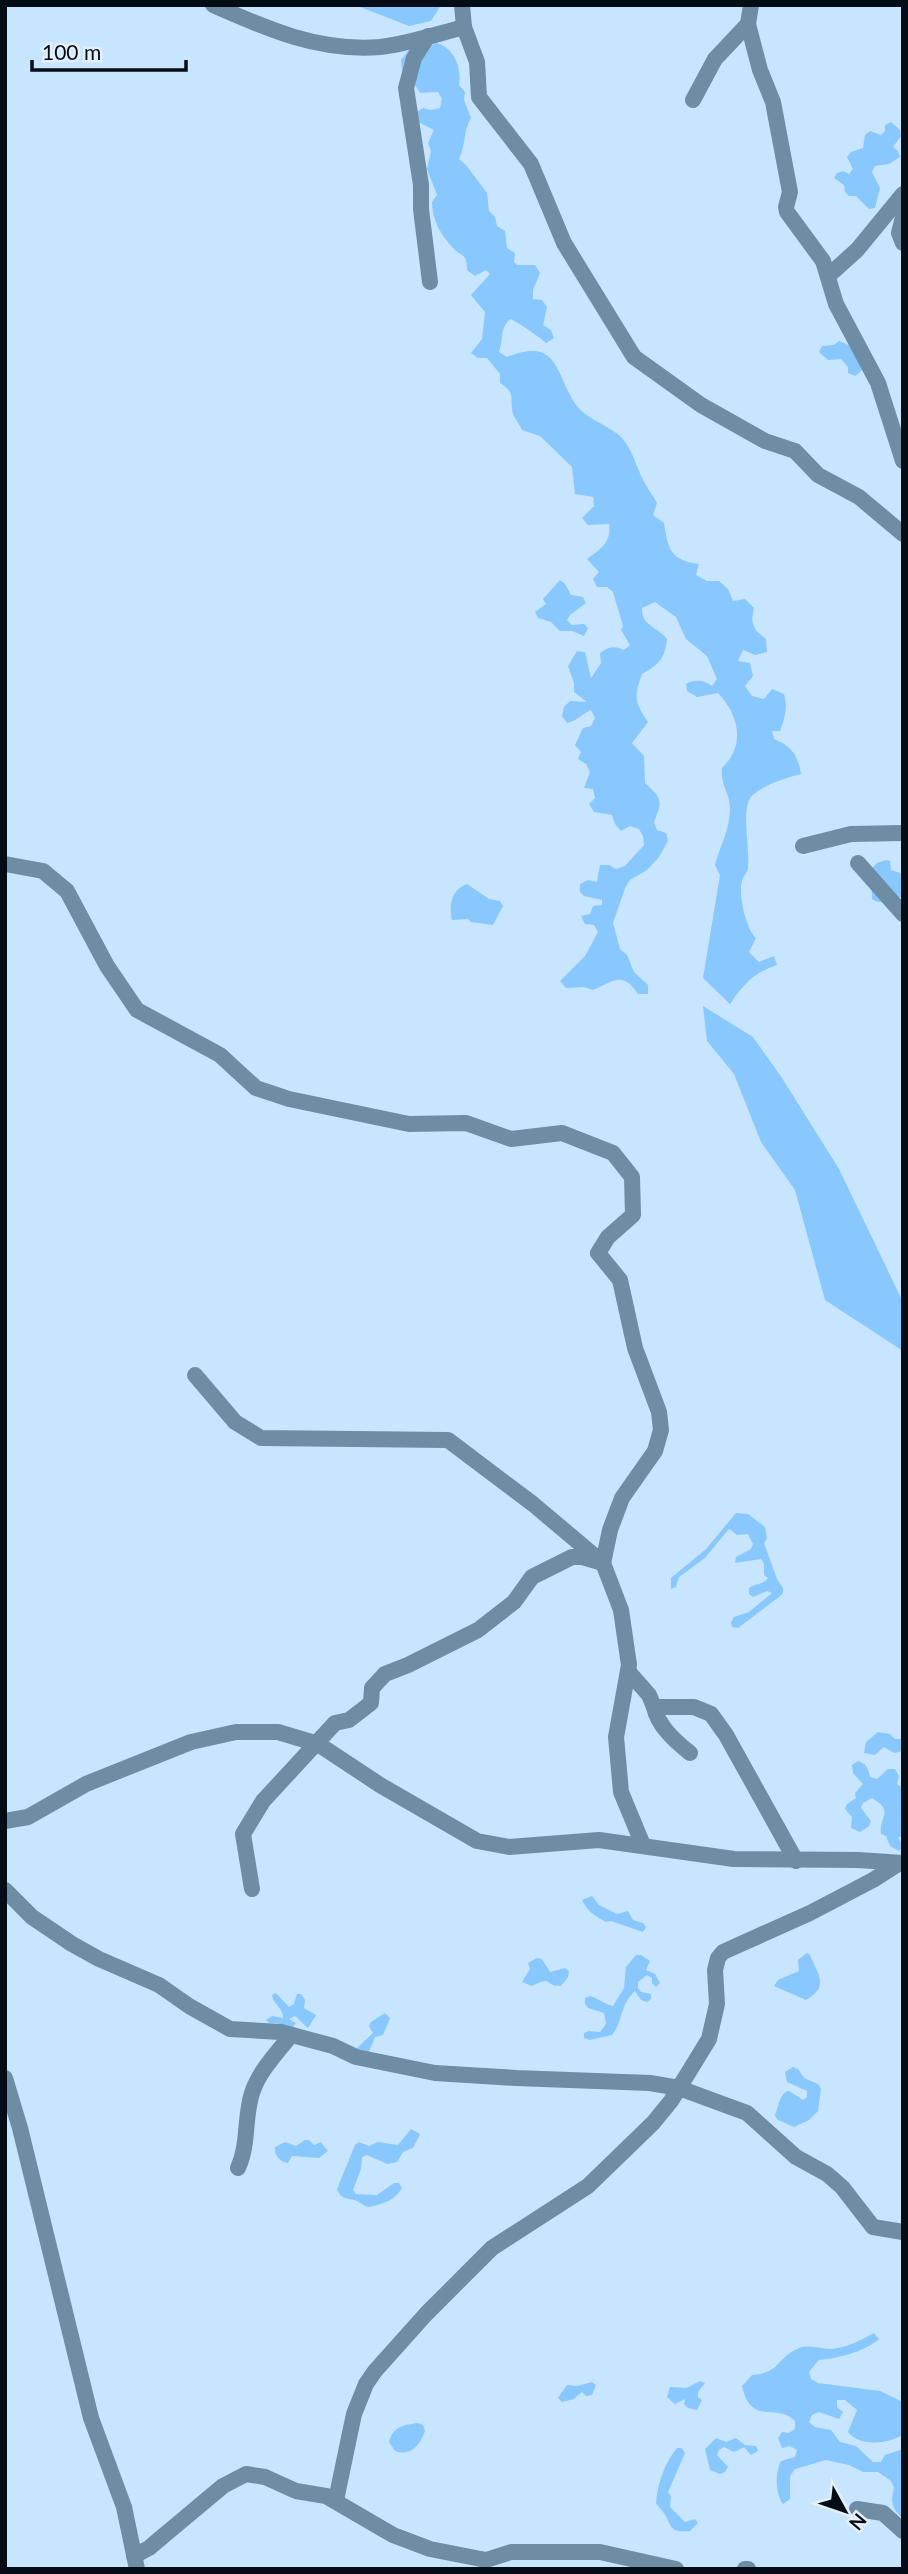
<svg xmlns="http://www.w3.org/2000/svg" width="908" height="2574" font-family="Lato,sans-serif">
  <rect width="100%" height="100%" fill="#c7e5fe"/>
  <g fill="#88c8fe">
    <path d="M355 5H441L431 21 409 26Z"/>
    <path d="M436 43C454 47 462 68 459 85L465 92 464 100 471 118C463 131 466 145 459 159L466 165 487 193 489 211 495 217 497 226 505 231 507 248 515 253 514 262 517 265H535L540 273 533 290V299L542 300 547 307 543 325 551 330 554 338 546 343C541 338 515 320 510 319 499 330 504 339 499 352L507 357C560 336 554 374 577 406 584 417 611 427 621 437 632 448 636 466 643 480 647 488 653 495 657 503L653 515 664 523C668 549 670 560 699 564L696 575 707 581H719L728 589 733 601 745 599 754 608C750 623 753 630 766 639L767 652 755 655 743 650 738 661 750 663 753 676 745 686 752 696 764 699 772 689 784 694C788 708 785 717 780 731H772L774 739C792 746 798 756 801 774 788 777 760 786 751 797 741 809 750 849 748 867 748 873 743 875 742 881 738 894 746 929 756 938L749 952 759 962 774 956 777 965C753 973 744 984 730 1004L703 978 720 875 715 865C721 843 730 831 730 806 729 792 720 784 722 768 746 745 739 715 718 693L697 697 687 691 686 684C695 679 704 680 712 686L717 679 707 656 686 639 676 617 655 602 642 608C641 626 658 627 667 639 665 659 658 665 642 674 634 697 634 701 648 722L632 743 644 756 645 783C662 799 663 800 654 822L657 830 666 833 668 841 659 857 647 870 630 880 625 888 613 923 620 949 627 955 634 972 648 985V994H638C622 970 613 982 593 990L584 987 566 988 560 981 585 956 598 932 594 925 585 924 581 916 590 914 593 906 602 905V900L584 896 580 892V884L588 880 597 882 600 865H609L616 869 625 866 644 845 643 836 639 829 630 826 621 831 615 824 612 815 594 812 589 804 595 798 593 789 584 788 590 772 586 764 578 759 581 752 575 745 583 728 591 726 595 718 591 710C582 714 577 721 567 723L562 716 564 707 570 701 587 702 574 692V683L568 666 577 651 585 652 591 678 601 663 600 653C608 647 614 645 624 650L630 645 621 630 623 626 613 592 607 587H597L593 579 599 572 587 559C599 550 612 543 609 524L588 525 582 518 594 506 593 497 575 494 572 467 540 436 522 430C520 425 515 419 513 414 509 398 517 394 500 383V374L487 358H478L471 353 482 339 485 312 471 295 490 274 486 270 475 276 467 270C467 253 462 257 453 248 441 235 432 220 432 202L437 195 427 169 431 151 428 143 434 130 418 122 415 113 423 108 431 110 440 108 442 99 438 92 420 93 408 74 402 69 401 60 412 46 428 47Z"/>
    <path d="M891 122 900 130 901 136 893 147 898 151 900 157 889 164 875 166 872 172 880 188 875 208 869 209 856 196H849L845 192 844 185 834 178 837 173 843 171 849 174 853 169 847 157 851 152 863 148 865 135 870 131 881 135 885 131V125Z"/>
    <path d="M839 341 851 346 864 367 860 372 855 376 848 373V367L841 359 828 360 819 352 822 346 834 345Z"/>
    <path d="M560 580 565 584 571 595 583 597 586 603 570 615 567 620 572 625 584 624 588 628 584 636 572 631H560L551 622 538 618 535 612 546 604 543 599Z"/>
    <path d="M886 860 890 861 891 870 900 873 903 878V896C893 900 882 906 872 899L871 869 877 863Z"/>
    <path d="M467 884 489 899 500 901 503 906 493 925 471 922 468 919 452 920C449 905 451 890 467 884Z"/>
    <path d="M703 1006 753 1037 782 1078 839 1169 903 1302V1351L825 1300 795 1190 761 1142 734 1074 707 1041Z"/>
    <path d="M736 1513 748 1514 765 1527 767 1538 764 1543 777 1579 783 1588V1593L779 1597 738 1628 732 1627 731 1622 734 1617 749 1612 772 1593 767 1591 753 1597 749 1594V1588C756 1583 763 1585 768 1578L764 1575V1564L761 1559 735 1563 736 1557 751 1549 753 1544 748 1534 737 1535 729 1529 705 1558 679 1577 676 1587 671 1589V1578L706 1549Z"/>
    <path d="M878 1732 890 1734 895 1739H902L903 1751 894 1753 884 1747 875 1755 864 1753 866 1742Z"/>
    <path d="M858 1761C867 1764 868 1768 870 1777L877 1779 888 1769H895L899 1776 897 1784 903 1788V1836L898 1837 903 1847 899 1851 890 1846 886 1836 881 1834C879 1815 895 1812 872 1798L863 1803 861 1808 871 1821 869 1826 860 1832 851 1828 852 1817 845 1809 847 1804 856 1798 855 1793 863 1784 853 1773 852 1765Z"/>
    <path d="M592 1896 599 1905 617 1914 628 1911 633 1920 643 1923 646 1927 643 1932 611 1921 606 1922C596 1917 586 1910 582 1900Z"/>
    <path d="M807 1953 810 1955C818 1975 830 1986 806 2000L774 1986 778 1980 799 1971 798 1960Z"/>
    <path d="M636 1955H641L650 1961 646 1970 655 1974 660 1983 656 1987 652 1983V1978L647 1975 638 1982V1988L641 1992 651 1994V1999L647 2002 641 2000 635 1991C619 2006 623 2022 612 2035L590 2040 584 2038V2033L589 2031 600 2032 606 2024 604 2013 588 2008 585 2004V1998L590 1996C598 1998 604 2004 613 2006L624 1988 626 1967Z"/>
    <path d="M537 1958 542 1959 550 1972 565 1968 569 1971 568 1977 561 1986C542 1986 555 1975 532 1986L522 1982 530 1969 528 1963Z"/>
    <path d="M276 1993 289 2007 294 2004 297 1994H301L305 2000 304 2008 316 2015 308 2028 295 2016 289 2019 296 2023 291 2029 277 2023H269L266 2020 272 2016 283 2018C284 2009 273 2004 272 1995Z"/>
    <path d="M385 2013 390 2018 383 2035 375 2037 368 2054 356 2049 373 2033 369 2026 371 2022Z"/>
    <path d="M793 2067 798 2069 804 2078 818 2084 821 2089 818 2111 809 2120 794 2127 778 2120 775 2116C778 2107 780 2092 789 2091L803 2100 807 2097V2091L787 2082 785 2072Z"/>
    <path d="M411 2129 420 2134 413 2148 403 2152 397 2162 387 2164 367 2155 362 2157 361 2169 353 2190 356 2194 377 2195 394 2183H399L402 2188C394 2201 383 2204 369 2207 363 2206 359 2201 354 2200 345 2198 341 2199 337 2189L355 2145 359 2142 369 2146 378 2142 398 2145Z"/>
    <path d="M305 2140H309L314 2145 321 2142 328 2151 319 2158 292 2156 288 2163C280 2162 274 2155 275 2147L285 2142 296 2146Z"/>
    <path d="M874 2333 879 2339C866 2351 836 2359 819 2360L809 2372 811 2379 818 2383 880 2391 903 2402V2435C887 2444 860 2447 848 2432L857 2410 845 2400H837V2407L843 2412 839 2419 819 2412 812 2415 809 2422 815 2427 831 2430 840 2442 856 2446 873 2462H881L885 2455 903 2449V2519C892 2508 890 2503 894 2488L891 2481 878 2472H863L849 2465 826 2460 795 2469 790 2476V2499L783 2504C775 2494 775 2472 781 2461L795 2457 797 2450 790 2446 782 2448 778 2438 782 2432 789 2433 795 2429V2421C777 2402 751 2427 742 2386L752 2375C781 2373 776 2358 799 2348 809 2344 821 2349 832 2349 848 2347 861 2340 874 2333Z"/>
    <path d="M700 2381 705 2383 698 2392V2397L702 2400 697 2410 688 2408 684 2404 685 2399 675 2404 667 2397 670 2387 686 2388Z"/>
    <path d="M592 2382 596 2385 592 2395 586 2396 582 2392 574 2399 562 2402 558 2398 567 2385 577 2386Z"/>
    <path d="M418 2423 423 2425 425 2431C420 2445 411 2457 395 2451L389 2442C393 2426 404 2425 418 2423Z"/>
    <path d="M716 2438 726 2442 736 2438 745 2445 756 2446 758 2451 751 2455 744 2447 734 2452 724 2447 719 2450 717 2455 728 2467 725 2472 720 2474 710 2470 705 2449Z"/>
    <path d="M677 2448H682L685 2453 668 2492 671 2496 670 2507 685 2522 695 2519 698 2523 690 2531C675 2532 672 2531 667 2518 665 2513 659 2508 656 2503 657 2485 665 2462 677 2448Z"/>
  </g>
  <g fill="none" stroke-linecap="round" stroke-linejoin="round">
    <g stroke="#6f8ca5" stroke-width="16">
      <path d="M213 5C267 29 319 52 380 47 408 44 437 34 464 27"/>
      <path d="M462 5 464 27 477 62 479 97 531 164 564 243 634 357 701 405 765 441 795 451 818 475 859 497 903 534"/>
      <path d="M748 24 760 70 773 102 790 192 786 207 787 212 823 261 836 304 878 383 903 461"/>
      <path d="M428 36 414 58 406 88 421 185V209L430 282"/>
      <path d="M693 100 715 59 748 24 751 5"/>
      <path d="M903 217 899 233 903 243"/>
      <path d="M828 276 857 250 903 194"/>
      <path d="M803 846 851 834 903 833"/>
      <path d="M858 863 903 914"/>
      <path d="M5 864 43 871 67 891 107 966 137 1010 220 1055 256 1088 289 1099 409 1124 466 1123 511 1139 562 1133 613 1153 632 1177 633 1215 608 1237 598 1253 620 1280 635 1348 659 1412 661 1430 655 1451 622 1498 610 1530 603 1563 582 1557H572L532 1577 514 1602 478 1630 408 1665 385 1674 372 1688 371 1703 349 1720 335 1723 263 1801 243 1834 252 1889"/>
      <path d="M195 1375 235 1422 261 1438 448 1440 533 1504 603 1563 621 1610 629 1665 616 1737 621 1792 643 1845"/>
      <path d="M628 1671 649 1695 654 1707H694L711 1714 726 1735 796 1861"/>
      <path d="M654 1707C658 1726 675 1741 690 1753"/>
      <path d="M5 1821 28 1817 86 1784 191 1742 236 1732H278L318 1744 380 1785 477 1841 509 1847 599 1840 734 1859 858 1860 903 1863"/>
      <path d="M5 1890 32 1917 72 1944 99 1959 159 1985 189 2006 230 2029 281 2032 333 2046 356 2057 435 2073 516 2078 650 2083 679 2088 747 2113 796 2157 827 2174 842 2187 873 2227 903 2232"/>
      <path d="M5 2078 20 2128 91 2418 124 2507 137 2569"/>
      <path d="M238 2168C249 2144 244 2118 252 2093 259 2071 277 2053 291 2035"/>
      <path d="M336 2500 354 2414 366 2384 375 2371 426 2314 492 2248 588 2186 653 2123 671 2101 709 2039 717 2004 715 1970 718 1958 723 1952 810 1913 873 1880 898 1864"/>
      <path d="M857 2509 883 2513 903 2531"/>
      <path d="M134 2556 149 2548 223 2486 246 2474 265 2477 296 2491 326 2496 393 2535 430 2549 486 2560 511 2552H600L676 2569"/>
      <path d="M745 2569H748"/>
    </g>
  </g>
  <rect width="908" height="2574" fill="none" stroke="#040d16" stroke-width="14"/>
  <g transform="translate(845 2511) rotate(130)" stroke="#e3effa" stroke-width="5" paint-order="stroke">
  <path d="M0-5L12 26L0 18L-12 26Z" fill="#040d16"/>
  <text y="-10" font-size="19" font-weight="bold" text-anchor="middle" fill="#040d16">N</text>
  </g>
  <path d="M32 60v10h154v-10" fill="none" stroke="#040d16" stroke-width="3.5"/>
  <text x="42" y="60" font-size="21" fill="#040d16" stroke="#e3effa" stroke-width="5" paint-order="stroke">100 m</text>
</svg>
